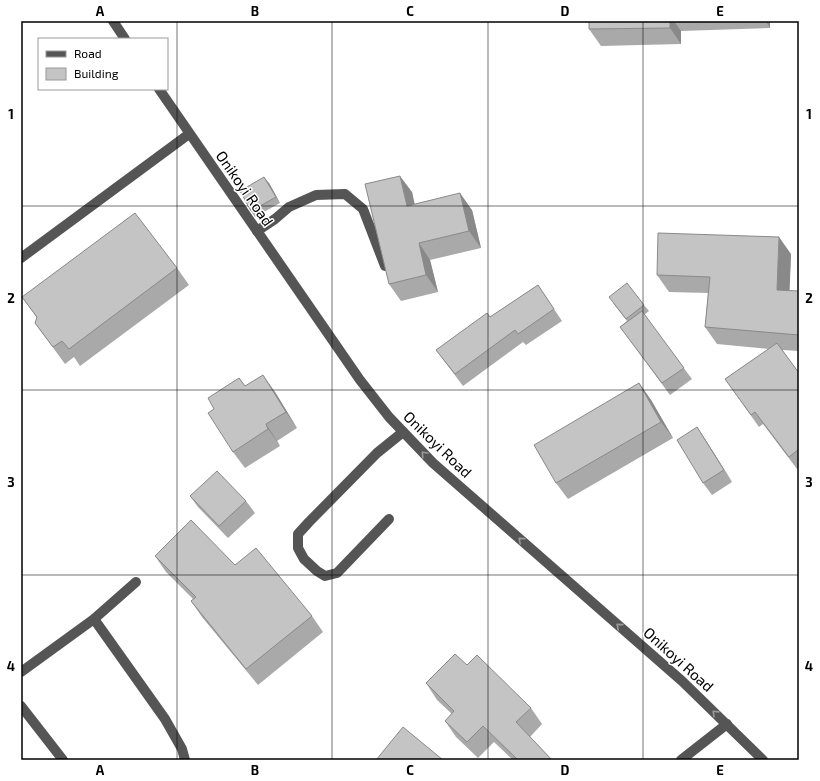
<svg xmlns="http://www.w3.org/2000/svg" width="820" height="781" font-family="'Exo 2',sans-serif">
  <rect width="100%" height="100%" fill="#fff"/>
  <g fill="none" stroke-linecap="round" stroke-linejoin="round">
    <g stroke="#555" stroke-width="10">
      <path d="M113 21 125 39"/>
      <path d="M159 89 360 380 389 417 433 463 682 681 763 760"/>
      <path d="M257 231 275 219 289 207 316 195 345 194 363 209 385 266"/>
      <path d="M21 258 189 134"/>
      <path d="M389 519 337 573 325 576 317 571 304 559 298 548V534L309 522 377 453 403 432"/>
      <path d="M94 619 165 719 182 749 185 760"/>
      <path d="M21 672 94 619 136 582"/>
      <path d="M21 706 63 760"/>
      <path d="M681 760 727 724"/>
    </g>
  </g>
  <g fill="#a9a9a9">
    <path d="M589 21H770V28L681 31V44L601 46 589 29Z"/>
    <path d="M269 183 280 203 255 217 251 211Z"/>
    <path d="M412 192 414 204 472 210 481 248 430 260 438 292 401 301 389 284Z"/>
    <path d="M791 254 789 291H799V351L782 350 799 373V467L797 469 763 424 759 427 725 379 769 349 717 344 705 327 708 293 669 292 657 275Z"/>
    <path d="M177 268 189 285 80 366 74 357 65 364 35 323 37 318 22 297Z"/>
    <path d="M538 285 562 321 526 345 523 342 463 386 436 350 490 317Z"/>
    <path d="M613 303 644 305 649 311 644 315 692 379 670 395 620 327 627 321Z"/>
    <path d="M239 378 245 386 275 392 297 428 277 441 280 446 245 468 233 452 214 409Z"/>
    <path d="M639 383 651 400 673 438 568 499 556 483Z"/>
    <path d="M697 427 705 439 732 482 712 495 703 483Z"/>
    <path d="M190 496 246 501 255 513 228 538 198 507Z"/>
    <path d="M155 556 235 565 312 616 323 632 258 685 202 617 191 601 193 599 166 572Z"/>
    <path d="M467 665 531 708 542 724 530 737 552 760H513L494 742 478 758 456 737 445 721 452 714 437 700 426 683Z"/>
  </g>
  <g fill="#898989">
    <path d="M670 21H674L681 31V44L670 28Z"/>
    <path d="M766 21H770V28Z"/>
    <path d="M400 176 412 192 419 223 407 206Z"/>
    <path d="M264 177 269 183 280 203 276 197Z"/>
    <path d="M460 193 472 210 481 248 469 231Z"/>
    <path d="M779 237 791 254 789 306 777 290Z"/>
    <path d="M419 243 430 260 438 292 426 275Z"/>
    <path d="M263 375 275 392 297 428 286 412Z"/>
    <path d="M639 383 651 400 673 438 661 422Z"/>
    <path d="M266 424 277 441 280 446 268 429Z"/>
    <path d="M697 427 705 439 732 482 724 470Z"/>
  </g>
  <g fill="#c4c4c4" stroke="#898989">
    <path d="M589 21H670V28L589 29Z"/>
    <path d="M400 176 407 206 460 193 469 231 419 243 426 275 389 284 365 184Z"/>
    <path d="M264 177 276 197 251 211 240 191Z"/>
    <path d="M135 213 177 268 69 349 62 341 53 347 35 323 37 317 22 297Z"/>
    <path d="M658 233 779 237 777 290 799 291V335L705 327 710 277 657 275Z"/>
    <path d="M627 283 644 305 626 319 609 297Z"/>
    <path d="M538 285 554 309 518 334 515 330 455 374 436 350 487 313 490 317Z"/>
    <path d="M642 311 684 368 662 383 620 327Z"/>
    <path d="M777 343 799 373V449L789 457 755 412 751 415 725 379Z"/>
    <path d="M263 375 286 412 266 424 268 429 233 452 208 413 214 409 208 398 239 378 245 386Z"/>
    <path d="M639 383 661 422 556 483 534 445Z"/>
    <path d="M697 427 724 470 703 483 677 440Z"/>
    <path d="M217 471 246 501 219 526 190 496Z"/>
    <path d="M191 520 235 565 256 548 312 616 246 669 191 601 196 597 155 556Z"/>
    <path d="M455 654 467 665 477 655 531 708 516 722 552 760H518L483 726 467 742 445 721 454 711 426 683Z"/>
    <path d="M403 727 443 760H376Z"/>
  </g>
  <defs><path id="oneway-chevron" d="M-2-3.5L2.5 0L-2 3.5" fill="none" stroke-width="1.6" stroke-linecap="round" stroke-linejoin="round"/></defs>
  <g stroke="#999">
    <use href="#oneway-chevron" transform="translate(424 454) rotate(-133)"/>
    <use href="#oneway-chevron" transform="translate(521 540) rotate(-139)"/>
    <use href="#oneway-chevron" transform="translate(619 626) rotate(-139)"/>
    <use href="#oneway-chevron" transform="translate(715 713) rotate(-136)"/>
  </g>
  <path fill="none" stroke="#000" stroke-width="1" stroke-opacity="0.55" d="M177 21V760M332 21V760M488 21V760M643 21V760M21 206H799M21 390H799M21 575H799"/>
  <g text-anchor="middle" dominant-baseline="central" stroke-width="3" stroke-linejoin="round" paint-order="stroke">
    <g font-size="15" fill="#000" stroke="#fff">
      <text transform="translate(245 188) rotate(55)">Onikoyi Road</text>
      <text transform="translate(438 444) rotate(44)">Onikoyi Road</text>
      <text transform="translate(679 659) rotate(42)">Onikoyi Road</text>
    </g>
  </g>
  <rect width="820" height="781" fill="none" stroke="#ffffff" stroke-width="44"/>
  <rect x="38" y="38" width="130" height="52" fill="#ffffff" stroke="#999999"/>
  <rect x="46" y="51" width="20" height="6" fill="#555555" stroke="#999999"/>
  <text x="74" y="58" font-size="12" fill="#000000">Road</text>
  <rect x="46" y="68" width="20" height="12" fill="#c4c4c4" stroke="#999999"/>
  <text x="74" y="78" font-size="12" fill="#000000">Building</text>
  <rect x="22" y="22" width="776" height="737" fill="none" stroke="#000" stroke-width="1.5"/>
  <g font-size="13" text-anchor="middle" font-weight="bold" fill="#000">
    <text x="100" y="16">A</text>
    <text x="255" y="16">B</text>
    <text x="410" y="16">C</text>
    <text x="565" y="16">D</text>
    <text x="720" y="16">E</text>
    <text x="11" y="119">1</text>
    <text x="809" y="119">1</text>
    <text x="11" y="303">2</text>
    <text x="809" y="303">2</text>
    <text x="11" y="487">3</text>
    <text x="809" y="487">3</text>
    <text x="11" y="671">4</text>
    <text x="809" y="671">4</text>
    <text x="100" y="775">A</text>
    <text x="255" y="775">B</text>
    <text x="410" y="775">C</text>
    <text x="565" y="775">D</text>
    <text x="720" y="775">E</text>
  </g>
</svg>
